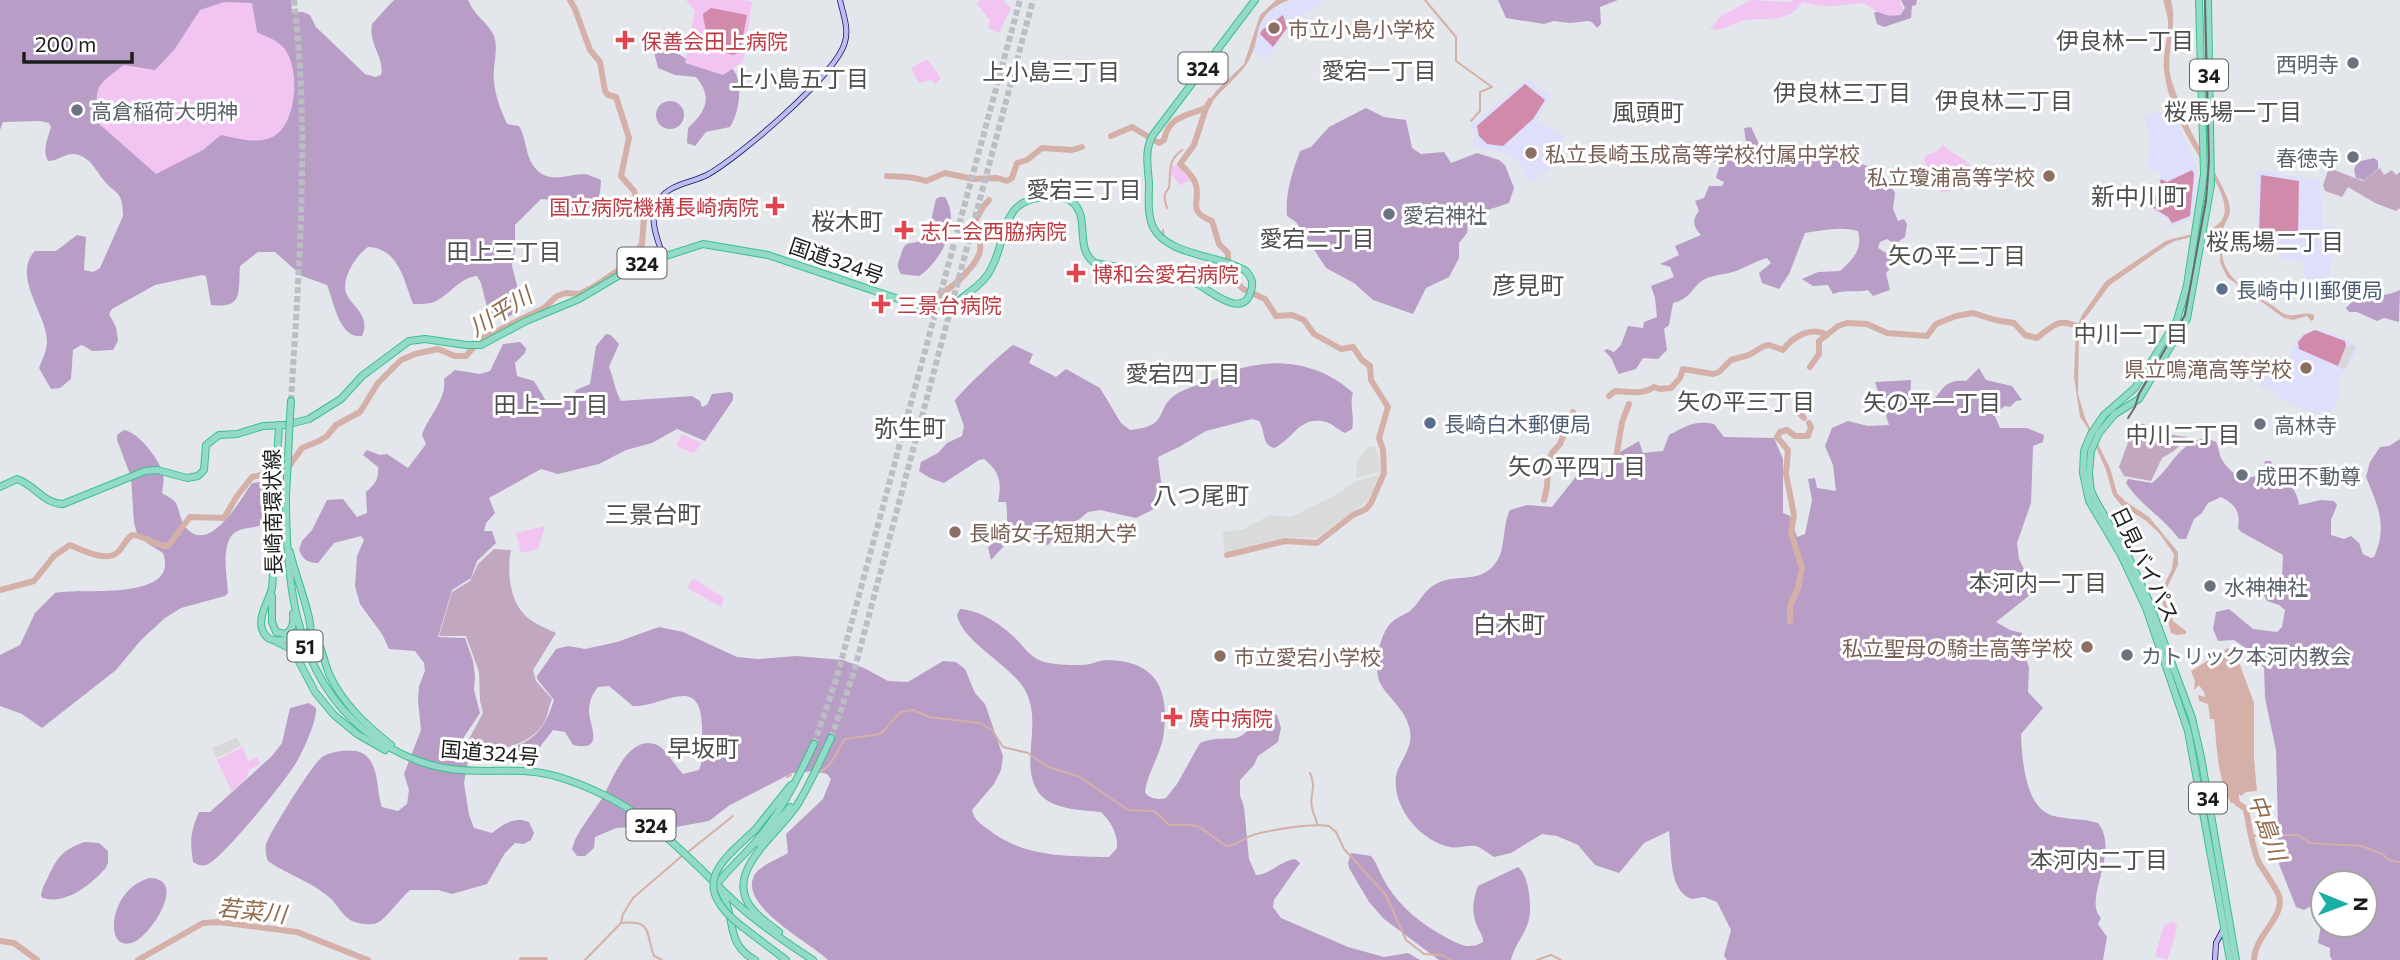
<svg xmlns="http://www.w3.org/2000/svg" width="2400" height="960" font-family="Commissioner,'Noto Sans JP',sans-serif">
  <rect width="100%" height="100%" fill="#e3e7ec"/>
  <g fill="#d9dada">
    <path d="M1369 446 1375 447 1379 458 1380 472 1356 478 1357 462Z"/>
    <path d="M1379 475 1368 501 1316 538 1287 537 1224 552 1223 532 1244 529 1270 515 1291 517 1340 493 1355 481Z"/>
  </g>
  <g fill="#dedffa">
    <path d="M1288 0H1320L1322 3 1297 19 1298 23 1286 31 1279 43 1265 60 1252 49 1259 25 1264 14Z"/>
    <path d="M1528 79 1551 95 1536 122 1565 135 1550 168 1545 174 1529 182 1518 160 1503 152 1473 148 1474 132 1471 125Z"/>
    <path d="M2172 111 2198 168 2192 219 2172 227 2169 221 2150 208 2161 174 2156 170 2148 168 2149 135 2144 116 2151 113Z"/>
    <path d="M2259 170 2320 180 2323 226H2333L2330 278H2314L2312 281H2306L2301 260H2285L2279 256 2277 240H2257L2256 172Z"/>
    <path d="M2318 329 2344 337 2358 346 2355 356 2340 377 2339 398 2326 418 2282 400 2279 394 2259 386 2270 355 2289 358 2295 341 2304 333Z"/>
  </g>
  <g fill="#b89dc6" fill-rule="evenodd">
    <path d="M0 0H291L292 12H303L310 15 316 27 365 74 375 77 381 75C385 57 368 45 372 24L391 3 394 0H468C474 16 489 23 494 36 499 51 492 66 494 81 495 96 501 110 507 124L519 126C526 138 525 150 531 162 545 187 566 174 585 174 590 175 596 178 601 180 600 200 599 201 584 214L568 213 555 208 553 200 541 199 515 225V250L512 266 521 301 519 311 506 318 490 319 481 283 477 276C459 277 448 298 431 303 426 304 419 304 413 304 404 281 399 248 368 247 356 255 338 282 348 297 357 310 370 318 362 336 339 339 334 302 327 285L302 276 275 252H258L240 266C238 292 244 309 211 305L206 276 202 275 155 285 112 309 109 314 116 327 118 341 113 350 92 351 84 346 81 345 73 350 71 379 60 388 51 389 39 368C42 360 47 351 47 341 47 315 11 275 35 251H56L77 235 86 237 84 270 93 272 100 268 123 216C123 188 114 195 103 179 94 168 90 157 75 154 65 153 58 161 48 161 42 150 48 138 51 127L49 123 40 121 3 122 0 130Z"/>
    <path d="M1498 0H1618L1600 7 1601 24 1597 28 1592 22 1588 21 1570 23 1554 21 1544 24 1506 18Z"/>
    <path d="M1901 0H1917L1916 5 1912 6 1911 18 1884 27 1877 24 1874 13 1883 9 1893 15H1900L1905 8Z"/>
    <path d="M656 46C674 46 678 56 691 61 701 64 713 62 724 64 747 70 740 112 730 127L706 132 695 146 687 143 688 128C706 112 713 97 696 77L675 75 658 68 654 52Z"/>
    <circle cx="670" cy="115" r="14"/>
    <path d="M1366 108 1384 117 1406 120 1412 148 1421 154 1444 152 1451 163 1477 153 1499 160 1505 165 1514 188 1509 203 1479 213 1468 224 1467 233 1459 243V258L1449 277 1426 288 1413 314 1373 300 1354 283 1326 268 1296 222 1287 216C1285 193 1292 173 1300 151L1311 147 1329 127Z"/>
    <path d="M1751 127 1760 146 1787 155 1833 157 1872 167 1886 179 1895 193 1893 209 1898 221 1904 219 1907 224 1905 237 1895 244 1887 239 1880 242 1878 248 1888 254 1895 264 1886 273 1890 290 1873 296 1868 290C1855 293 1845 289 1833 294L1828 285 1813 286 1802 279 1818 272 1840 271C1853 259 1863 250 1858 231 1840 226 1824 230 1805 233L1789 274 1779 289 1762 283 1759 273 1771 263 1767 258C1756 261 1746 267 1736 271 1725 275 1714 274 1703 280 1691 288 1692 298 1673 303L1669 325 1664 329 1667 350 1658 359 1643 358 1636 369 1619 374C1612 363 1615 360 1604 351L1607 349 1614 352 1621 345 1628 326 1643 328 1644 322 1657 317 1655 298 1651 286 1674 277 1670 267 1660 264 1679 255 1675 246 1701 235C1694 227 1691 221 1699 211L1695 201 1704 198 1709 186H1722L1724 182 1716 178 1720 164 1708 159 1719 144 1729 149H1739L1746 142 1744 128Z"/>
    <path d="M2374 158 2378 161V169L2364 180 2356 178 2354 170 2357 162Z"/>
    <path d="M940 197H945C961 222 942 261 919 276L901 274C897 267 897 265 900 258 906 234 911 250 923 237 931 228 933 210 936 199Z"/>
    <path d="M2400 290 2399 322 2384 318 2377 321 2357 312H2349L2346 308C2361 292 2364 298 2383 295 2388 295 2395 292 2400 290Z"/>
    <path d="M606 334 611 335 619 344 609 367C614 379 615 391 621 401L692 396 700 401 702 407 707 405 712 394 730 392 733 394V400L705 441 677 429 652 443 626 450 599 464 558 474 541 469 489 498 495 513 486 523 484 531H492L496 543 477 561 471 578 452 590 438 637 465 638 473 661 475 677 474 690 480 713 464 737 469 755 464 783 469 815 474 828 492 833C503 824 515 816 529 822L534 833 531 840 524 844 515 843 505 853 487 884 452 894 438 890H410C402 897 385 919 379 922 372 926 359 924 352 921 342 916 337 904 329 897 310 881 288 875 268 861 266 856 265 851 266 845 268 835 312 765 321 758 330 751 351 748 362 753 380 762 376 792 382 807L398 811 407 804 409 790 404 774 421 730 418 701 419 686 425 671 424 663 415 651 389 649 382 634 360 604 355 586 357 556 364 540 361 536 334 543 318 563C307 563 303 559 299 550L302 541 312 530 327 500 343 499 357 517 367 513 366 492C375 484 379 479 378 467L363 455 367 450 380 455 387 454 408 468 426 444 422 435C428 416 447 400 444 379L455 370 480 374 490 371 503 344 520 342 526 348 525 353 515 363 517 376 534 381 546 401 572 400 576 390 590 384 596 346Z"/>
    <path d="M1013 345 1033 354 1029 363 1056 377 1066 369 1100 388 1121 423 1130 430C1172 426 1153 408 1178 393 1189 387 1202 384 1213 380 1220 378 1226 373 1232 371 1274 356 1321 363 1353 393 1349 405 1355 416 1352 429L1345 433C1338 430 1333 424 1326 422 1299 415 1294 439 1274 448 1261 444 1266 431 1259 421L1252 419 1206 431 1179 447 1158 457 1163 498 1160 506 1136 518 1100 510 1088 512 1070 527 1059 532 1048 545 1040 543 1021 528 991 560 988 547C1007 533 1009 526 1006 502H998C1002 482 1000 472 984 459L979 460 944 483 930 478 919 471 921 462 938 453 947 443 962 436 964 426 955 401C957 395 1005 350 1013 345Z"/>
    <path d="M1979 368 1986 380 2012 386 2022 400 2016 401 2010 407 2005 406 1994 414 2000 428H2027L2044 435 2043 442 2033 446 2031 503 2017 543 2019 559 2035 591 1996 622 2010 630 2022 633V645L2029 668 2028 692 2043 708 2021 734C2022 758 2025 810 2054 816 2069 820 2082 818 2098 823 2121 853 2082 899 2101 918L2098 924 2107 937 2103 960H1727L1724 956 1731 930 1717 902 1704 897 1692 899C1668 891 1672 853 1669 831L1644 843 1619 873 1595 865 1578 845 1557 836 1542 834 1511 853 1494 857C1489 854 1482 848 1476 846 1468 845 1458 849 1450 847 1420 841 1392 807 1396 776 1399 761 1413 750 1410 731 1406 706 1382 695 1378 677 1375 661 1380 633 1392 622 1397 617 1404 615 1410 611 1421 602 1423 589 1440 582 1454 576 1474 580 1486 572 1509 558 1500 530 1510 510L1527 505 1552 507 1578 474 1614 472 1620 452 1639 441 1643 453 1663 451 1669 435C1687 426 1693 420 1714 424L1724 437 1774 438 1783 459V513L1790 516 1797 537 1805 534 1812 500 1808 479 1815 478 1817 488 1836 491 1833 465 1825 446 1832 428 1848 421 1868 426 1889 425 1875 382 1911 380 1910 407C1946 408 1933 377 1966 381Z"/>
    <path d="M124 430C139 433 156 456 162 470 165 477 163 486 162 493 167 496 173 499 176 503 180 511 180 522 187 529 211 554 242 497 252 483L261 482 267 485C270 497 267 514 262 525 254 528 247 527 240 530 219 536 227 575 228 593L225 596 181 608 165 618 141 640 116 670 42 728 22 714 0 706V655L20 645 35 613 55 593C78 587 181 603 163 553L147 543 137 533 134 523 131 477 117 440V435Z"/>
    <path d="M2206 438 2216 442C2219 448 2219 453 2221 458 2230 475 2246 483 2263 473L2265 461H2271L2276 474C2288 478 2298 493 2299 505L2321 500 2334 501 2337 505 2331 520V535L2344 539 2351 536 2359 543 2363 554 2371 558 2374 557C2388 526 2378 506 2366 477L2370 462 2380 447 2389 446 2400 439V960H2332L2330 956V948L2318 943 2321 925 2311 906 2304 910 2296 907 2279 864 2276 750 2265 698 2264 668 2250 651 2234 640 2218 641 2213 629 2216 612 2229 609 2253 629 2277 632 2282 627 2285 610 2279 605 2267 601 2263 593 2265 583 2282 575 2283 555 2241 532 2238 528C2241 512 2235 504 2221 497L2208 503 2202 513 2194 519 2186 539H2179C2164 518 2139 504 2126 483L2128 479 2152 483C2172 468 2177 443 2206 438ZM2323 883H2365V925H2323Z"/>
    <path d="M960 609C980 610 1002 625 1016 639 1023 646 1030 656 1039 660 1050 665 1070 665 1082 665 1091 665 1099 660 1108 660 1155 661 1169 688 1164 731 1162 754 1148 770 1145 792 1149 799 1158 800 1166 798L1177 784 1200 743C1230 731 1239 752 1257 715L1266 712 1277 715 1281 728 1278 742 1258 756 1254 765 1240 780V795L1244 807 1249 859 1256 875C1271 874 1280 861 1295 859L1300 863 1274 900 1273 907 1281 918 1348 947 1384 957 1408 953 1420 960H828C810 942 736 905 755 874 761 865 778 859 788 853L786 834 823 799 831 779 827 774 814 771 792 773 730 805 709 821 654 831 632 827 616 828 595 837 594 848 585 856H577L572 849 575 840C583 824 595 810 604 795 613 778 630 731 659 746 664 748 677 768 683 774L699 770C705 755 702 742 702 727 701 672 664 707 633 706L609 686 598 687C592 694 589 702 589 712 590 727 605 752 573 745L565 732 553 730 536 752 531 754 518 752 516 746C541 736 546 723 554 700L537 679V676L556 649 568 646 585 649 617 642 659 627 683 632 737 657 758 659 796 656 843 660 866 669 888 681 908 682 943 661 956 662 965 669 975 693 985 704 1003 756 1001 770 994 784 972 810C974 820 981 824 989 830 1023 857 1067 856 1109 857L1117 848C1118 834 1111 822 1101 812 1082 810 1048 810 1037 790 1020 761 1043 723 1025 690 1011 665 962 642 957 615Z"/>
    <path d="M309 703 316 708C317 721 303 751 296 763 287 779 222 859 208 864 203 867 198 865 193 862 190 840 190 833 199 812H210L272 756 282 743 290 708Z"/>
    <path d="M85 842 99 843 108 851V863L105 869C90 885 66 905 43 898L41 896C42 887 46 882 49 875 58 856 64 849 85 842Z"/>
    <path d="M1351 853 1371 856C1377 863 1379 872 1384 880 1399 907 1421 924 1447 938 1461 945 1469 950 1483 942 1483 935 1480 933 1477 926 1471 911 1473 900 1478 886L1518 867C1529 875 1532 906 1529 919 1526 934 1514 945 1511 960H1439L1384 919 1369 902 1349 868 1348 863Z"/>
    <path d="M150 878C188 879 151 935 134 942 103 955 108 888 150 878Z"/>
  </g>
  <g fill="#c2a7c0">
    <path d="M2329 168 2363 181 2380 168 2384 175 2392 170 2396 175 2400 172V208L2396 211 2375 203 2348 187 2342 197 2325 191 2323 185Z"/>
    <path d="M2135 423C2151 424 2147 428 2158 431 2167 434 2178 436 2188 437L2174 451 2162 458 2151 481 2124 476 2119 467Z"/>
    <path d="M494 549 511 550C507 570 509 597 523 613 530 622 545 628 556 633L533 670 536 681 552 699C549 706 548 714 545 721 533 746 495 750 471 757L469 739 483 713 480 701 479 672 466 636H439L452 592 470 581 478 564Z"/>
  </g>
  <g fill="#f2c4f1">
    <path d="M686 0H744L752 2 743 62 723 75 685 63 695 11Z"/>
    <path d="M979 0H1003L1011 8 999 33 988 28 990 20 977 4Z"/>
    <path d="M1751 0 1789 2 1793 0H1900L1903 10 1899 15C1887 18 1874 11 1864 3 1843 5 1823 9 1802 2 1789 25 1762 16 1742 21 1728 25 1726 31 1710 29L1721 16Z"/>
    <path d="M224 2 252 3 257 32C264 36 275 39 281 45 302 63 298 128 270 138 256 144 235 138 221 135L203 150 156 174 97 122C96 85 94 87 124 65L155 70 174 50 200 10Z"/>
    <path d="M927 59 941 78 935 84 931 80 919 83 911 68Z"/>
    <path d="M1942 145 1981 172 1984 177 1972 182 1973 187 1961 189 1956 187 1944 193 1934 188 1924 160 1926 155 1938 151Z"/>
    <path d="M1170 166H1178L1191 181 1185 182 1181 186 1170 173Z"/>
    <path d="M682 434 702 443 694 453 676 446Z"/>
    <path d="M545 526 538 549 521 553 516 533Z"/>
    <path d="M693 578 724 598 721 607 687 588Z"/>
    <path d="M243 747 248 761 257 757 260 764 249 770 247 777 232 792 217 760Z"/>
    <path d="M2174 921 2177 925 2174 940 2167 960 2155 956 2164 925Z"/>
  </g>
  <g fill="#d28aaa">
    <path d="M711 8 747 15 740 52 733 55C712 51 705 34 703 14Z"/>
    <path d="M1283 15 1287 28 1273 47 1260 34 1262 30Z"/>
    <path d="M1525 84 1545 100 1533 119 1503 146 1487 144 1479 136 1477 126Z"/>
    <path d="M2192 170 2194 174 2190 216 2172 223 2168 217 2152 207 2161 179 2167 182Z"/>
    <path d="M2261 175 2299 181 2298 235 2259 234Z"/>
    <path d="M2315 330 2345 341 2346 346 2338 366 2299 349 2298 342 2304 335Z"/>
  </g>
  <g fill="#d8d8d8">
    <path d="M2351 344 2356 347 2348 361 2349 362 2345 369 2338 367 2346 346 2349 347Z"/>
    <path d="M237 737 241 746 217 758 212 748Z"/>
  </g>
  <g fill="#d5b0a8">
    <path d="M1276 0H1289C1247 17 1265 37 1246 65 1234 81 1218 92 1207 109L1204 107 1216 91 1244 64 1260 15Z"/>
    <path d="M2163 0H2171C2178 26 2165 53 2171 79 2178 99 2185 120 2195 139 2205 158 2218 175 2226 195 2236 218 2224 217 2222 235 2217 274 2240 287 2270 304 2276 307 2281 314 2288 315 2297 317 2304 311 2314 315V319L2311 321 2307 316 2293 320 2284 318 2227 277 2220 262 2221 230 2175 241 2167 245 2110 285 2083 321 2079 331 2078 394 2085 418 2110 468 2117 493 2125 501 2149 517 2178 552V565L2163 596 2173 621 2186 631V634L2177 635 2171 633 2160 593 2172 569 2174 554 2159 533 2145 520 2121 505 2113 495 2106 470 2087 427 2080 417 2074 377 2076 329 2082 315 2098 292 2106 281 2164 242C2180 234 2215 235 2223 218 2229 205 2218 185 2210 173 2190 143 2168 107 2164 70 2162 54 2169 37 2168 21 2167 14 2165 7 2163 0Z"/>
    <path d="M2228 648 2240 665 2254 703V758L2257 791 2246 792 2241 796 2239 794 2237 803H2231C2217 778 2217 747 2214 719H2210L2208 704 2199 701 2198 695 2205 697V694L2199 685 2194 690 2195 681 2191 671Z"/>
  </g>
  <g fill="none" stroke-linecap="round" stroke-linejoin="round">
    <g stroke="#d5b0a8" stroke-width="2">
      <path d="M1425 0 1456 37V61L1492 87 1480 92V111L1471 121"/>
      <path d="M1167 208C1165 200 1162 195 1169 188 1171 172 1167 161 1182 150"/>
      <path d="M1163 230 1164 237"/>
      <path d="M816 773C833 768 835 753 845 739L880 734 901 712 913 710 929 717 980 723 992 730 1003 747 1028 753 1048 767 1078 776 1128 810 1154 811 1169 825C1177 825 1188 824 1196 826 1207 829 1220 845 1228 846 1236 846 1245 837 1253 835 1270 830 1311 823 1329 826L1336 832 1344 849 1386 895 1406 940 1424 954 1442 955 1451 960"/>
      <path d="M1310 773C1317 788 1309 795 1312 808 1313 815 1317 818 1317 825"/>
      <path d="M787 777 791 775"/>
      <path d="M2251 833 2255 836 2298 835 2310 843 2361 846 2383 854 2388 860 2400 862"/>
      <path d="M688 852 733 816"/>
      <path d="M621 923C653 920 645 932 654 956L662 960"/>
      <path d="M585 960 621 923 623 914 633 898 683 855"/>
      <path d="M1537 960 1551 955 1561 960"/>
    </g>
    <g stroke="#d5b0a8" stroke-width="6">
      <path d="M1210 101 1206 108 1194 145 1180 164C1185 169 1192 175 1195 182 1203 200 1184 210 1212 221L1219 244 1228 253V268L1232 277 1243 289 1265 299 1276 316 1292 315 1304 320 1314 334 1341 349 1353 347 1362 360 1370 366 1371 380 1388 407 1379 438 1383 450 1384 473 1371 503 1366 509 1353 515 1317 543 1285 541 1227 555"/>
      <path d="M1111 136 1132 127 1159 143 1164 140C1169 116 1186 116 1206 108"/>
      <path d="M887 176C901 177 913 176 926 181L945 173 973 179 997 178 1007 181 1012 178 1017 163 1027 160 1042 148 1072 150 1082 147"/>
      <path d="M922 297C939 304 977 267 980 251 982 240 976 233 974 223L983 207 989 200"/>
      <path d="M1810 367 1819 354V341L1838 326 1847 323 1867 324 1887 333 1927 336 1936 324 1956 316 1973 313 1995 320 2014 323 2025 335 2037 338C2052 326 2059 317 2078 327"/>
      <path d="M1609 396 1615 391C1629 392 1642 395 1654 387L1660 389 1671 388 1680 378 1683 369 1713 374 1719 372 1731 360 1749 355 1764 346 1769 345 1783 350C1793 336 1812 326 1827 335"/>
      <path d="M1804 418 1799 413 1805 409V402"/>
      <path d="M1616 458 1622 422 1629 404"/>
      <path d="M1544 500 1547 487 1548 462 1552 453 1560 444 1573 412"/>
      <path d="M0 590 34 581 54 556 70 545C82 550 107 563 118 552 124 546 125 540 132 535 145 535 156 547 168 546L190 517 224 518 237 496 252 477 287 469 302 448 319 441 327 436 336 425 360 412 378 383 401 360 415 354 438 349 455 356H466L481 339 544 308 557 296 566 293 580 294 595 286 629 263 642 244 644 217 634 191 621 176 629 138 616 97 608 95 605 91 600 62 590 50 575 9 570 0"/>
      <path d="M1790 621V606L1798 588 1802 568 1791 533 1794 515 1786 474 1788 450 1777 437 1780 432 1787 430 1795 436H1808L1811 427 1809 423"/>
      <path d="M2236 796 2237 803 2246 809C2249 826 2252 847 2259 863 2263 869 2278 892 2279 896 2285 918 2255 934 2254 960"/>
      <path d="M0 941 14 943 37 960"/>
      <path d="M138 960 203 923 219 922 297 932 368 960"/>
      <path d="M522 960H545"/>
    </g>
    <g stroke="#bbbec2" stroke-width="6" stroke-dasharray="6 3" stroke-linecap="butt">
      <path d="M291 401C299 267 310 134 294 0"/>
      <path d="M831 738 853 675 1033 0"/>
      <path d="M814 744 836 680 1020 0"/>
    </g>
    <defs>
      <g id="secondary">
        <path d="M663 256C657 237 647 218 660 199 670 184 691 183 707 175 738 158 837 74 845 42 849 28 843 14 840 0"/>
        <path d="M2215 960 2216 943 2224 928"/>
      </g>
      <g id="highway">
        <path d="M2199 0 2204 174 2187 285 2177 320 2135 388 2104 415 2091 434 2084 451 2083 473 2089 501 2121 555 2146 608 2188 731 2230 960"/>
        <path d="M2208 0 2211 185 2187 319 2139 399 2115 414 2099 433 2091 451 2089 474 2091 491 2097 503 2129 558 2148 599 2192 718 2201 757 2236 960"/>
        <path d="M290 417 291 401"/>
        <path d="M279 425C278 458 272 490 271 523 270 544 275 566 272 588 269 601 258 615 262 629 266 642 278 642 289 639"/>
        <path d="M0 487 17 479C35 485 44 504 63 504L145 471 157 470 187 478 198 476 204 470 206 445 219 435 237 434 263 426 286 425 309 419 341 399 362 376 409 341 425 339 466 345H481L526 321 579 299 635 266 703 244 768 255 934 311C948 309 956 303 967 294 977 287 987 279 992 267 1008 236 1000 200 1045 197 1054 196 1064 196 1071 201 1092 217 1073 248 1095 263L1181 278C1187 280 1192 281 1197 284 1211 291 1243 320 1251 291 1254 282 1251 277 1246 271 1221 255 1167 256 1153 227 1147 214 1149 197 1149 183 1148 167 1144 150 1153 135L1255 0"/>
        <path d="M286 497C286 582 294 672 364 730 389 750 418 764 450 769 479 773 507 769 535 772 561 775 588 787 610 798 660 824 696 866 736 903 760 925 787 943 813 960"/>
        <path d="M290 552C293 569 314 622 310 632 321 639 324 664 330 676 344 705 366 725 391 745"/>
        <path d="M272 596V622L276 632 285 634C293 631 294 623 293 614"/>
        <path d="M277 642 293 650 315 692 334 715 357 734 385 750"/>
        <path d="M755 830 791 785"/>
        <path d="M759 844 790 807"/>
        <path d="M717 884C729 868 745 855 758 839 782 810 798 778 814 744"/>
        <path d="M721 891C737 918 724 943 755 960"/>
        <path d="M740 925 786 960"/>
        <path d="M779 932C766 922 747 910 744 892 737 861 785 827 799 802 811 782 821 759 831 738"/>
      </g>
    </defs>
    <use href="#secondary" stroke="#161264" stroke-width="6"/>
    <use href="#highway" stroke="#39c18a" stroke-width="8"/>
    <use href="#secondary" stroke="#bcbdf1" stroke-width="4.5"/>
    <use href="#highway" stroke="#94dac9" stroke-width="6"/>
    <path stroke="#6a6a6a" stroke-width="2" d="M2128 418 2135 407 2139 394 2185 315 2206 201 2209 161 2205 0"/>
    <defs>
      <g id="highway-bridge">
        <path d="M286 497 290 417"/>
        <path d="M289 639 310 632"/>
        <path d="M740 925C690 885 719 863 755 830"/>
      </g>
    </defs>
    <use href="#highway-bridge" stroke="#39c18a" stroke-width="8" stroke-linecap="butt"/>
    <use href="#highway-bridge" stroke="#94dac9" stroke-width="6"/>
  </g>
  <g fill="#8d6e63" stroke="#fff" stroke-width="2.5">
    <circle cx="1274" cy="28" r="7"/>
    <circle cx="1531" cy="153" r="7"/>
    <circle cx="2049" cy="176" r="7"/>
    <circle cx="2306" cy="368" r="7"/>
    <circle cx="955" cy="532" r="7"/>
    <circle cx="2087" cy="647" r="7"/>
    <circle cx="1220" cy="656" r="7"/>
  </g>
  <g fill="#e0444e" stroke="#fff" stroke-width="2.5">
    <path d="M621.5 29.5h7v7h7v7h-7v7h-7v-7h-7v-7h7z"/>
    <path d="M771.5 195.5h7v7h7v7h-7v7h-7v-7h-7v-7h7z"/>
    <path d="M900.5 219.5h7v7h7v7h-7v7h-7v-7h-7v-7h7z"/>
    <path d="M1072.5 262.5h7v7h7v7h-7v7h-7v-7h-7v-7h7z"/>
    <path d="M877.5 293.5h7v7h7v7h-7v7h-7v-7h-7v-7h7z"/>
    <path d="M1169.5 706.5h7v7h7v7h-7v7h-7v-7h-7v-7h7z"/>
  </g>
  <g fill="#6b7280" stroke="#fff" stroke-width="2.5">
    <circle cx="2353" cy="63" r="7"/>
    <circle cx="77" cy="110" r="7"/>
    <circle cx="2353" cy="157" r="7"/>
    <circle cx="1389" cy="214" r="7"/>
    <circle cx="2260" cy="424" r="7"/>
    <circle cx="2242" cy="475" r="7"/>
    <circle cx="2210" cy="586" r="7"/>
    <circle cx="2127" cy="655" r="7"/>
  </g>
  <g fill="#5c6f8a" stroke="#fff" stroke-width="2.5">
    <circle cx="2222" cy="289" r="7"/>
    <circle cx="1430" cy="423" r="7"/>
  </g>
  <g text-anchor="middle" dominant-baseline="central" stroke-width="6" stroke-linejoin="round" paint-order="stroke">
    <g fill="#fff" stroke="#606060" stroke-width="2">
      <rect x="1178.5" y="52.5" width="49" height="31" rx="5"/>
      <rect x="2190" y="59.5" width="38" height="31" rx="5"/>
      <rect x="617.5" y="247.5" width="49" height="31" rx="5"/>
      <rect x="287.5" y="630.5" width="35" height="31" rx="5"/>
      <rect x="2189" y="782.5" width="38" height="31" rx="5"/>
      <rect x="626.5" y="809.5" width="49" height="31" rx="5"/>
    </g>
    <g font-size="19" font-weight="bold" fill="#1c1c1c">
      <text x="1203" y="68">324</text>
      <text x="2209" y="75">34</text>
      <text x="642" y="263">324</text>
      <text x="305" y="646">51</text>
      <text x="2208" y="798">34</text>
      <text x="651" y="825">324</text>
    </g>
    <g font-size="21" fill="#785e54" stroke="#fff" text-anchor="start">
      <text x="1288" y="28">市立小島小学校</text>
      <text x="1545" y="153">私立長崎玉成高等学校付属中学校</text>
      <text x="2035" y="176" text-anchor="end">私立瓊浦高等学校</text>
      <text x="2292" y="368" text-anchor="end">県立鳴滝高等学校</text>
      <text x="969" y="532">長崎女子短期大学</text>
      <text x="2073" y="647" text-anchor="end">私立聖母の騎士高等学校</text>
      <text x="1234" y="656">市立愛宕小学校</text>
    </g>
    <g font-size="21" fill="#be3a42" stroke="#fff" text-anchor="start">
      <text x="641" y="40">保善会田上病院</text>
      <text x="759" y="206" text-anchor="end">国立病院機構長崎病院</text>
      <text x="920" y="230">志仁会西脇病院</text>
      <text x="1092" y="273">博和会愛宕病院</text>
      <text x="897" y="304">三景台病院</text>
      <text x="1189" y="717">廣中病院</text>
    </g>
    <g font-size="21" fill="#5b616d" stroke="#fff" text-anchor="start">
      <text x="2339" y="63" text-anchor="end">西明寺</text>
      <text x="91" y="110">高倉稲荷大明神</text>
      <text x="2339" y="157" text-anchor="end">春徳寺</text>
      <text x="1403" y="214">愛宕神社</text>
      <text x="2274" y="424">高林寺</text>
      <text x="2256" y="475">成田不動尊</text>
      <text x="2224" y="586">水神神社</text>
      <text x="2141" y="655">カトリック本河内教会</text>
    </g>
    <g font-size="21" fill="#1c1c1c" stroke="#fff">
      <text transform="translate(837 260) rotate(19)">国道324号</text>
      <text transform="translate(272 512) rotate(-91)">長崎南環状線</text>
      <text transform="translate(2146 564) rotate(64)">日見バイパス</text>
      <text transform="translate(490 752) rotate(5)">国道324号</text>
    </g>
    <g font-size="21" fill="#4e5e75" stroke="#fff" text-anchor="start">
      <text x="2236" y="289">長崎中川郵便局</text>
      <text x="1444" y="423">長崎白木郵便局</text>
    </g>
    <g font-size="23" fill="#4f4f4f" stroke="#fff">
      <text x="2125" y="40">伊良林一丁目</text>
      <text x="1379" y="70">愛宕一丁目</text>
      <text x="1051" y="71">上小島三丁目</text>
      <text x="800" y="78">上小島五丁目</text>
      <text x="1842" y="92">伊良林三丁目</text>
      <text x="2004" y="100">伊良林二丁目</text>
      <text x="2233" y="111">桜馬場一丁目</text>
      <text x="1084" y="189">愛宕三丁目</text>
      <text x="1317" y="238">愛宕二丁目</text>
      <text x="2275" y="241">桜馬場二丁目</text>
      <text x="504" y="251">田上三丁目</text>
      <text x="1957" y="255">矢の平二丁目</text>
      <text x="2131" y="333">中川一丁目</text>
      <text x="1183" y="373">愛宕四丁目</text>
      <text x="1746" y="401">矢の平三丁目</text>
      <text x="1932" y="402">矢の平一丁目</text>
      <text x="551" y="404">田上一丁目</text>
      <text x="2183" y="434">中川二丁目</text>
      <text x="1577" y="466">矢の平四丁目</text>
      <text x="2038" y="582">本河内一丁目</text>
      <text x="2099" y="859">本河内二丁目</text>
    </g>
    <g font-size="23" font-style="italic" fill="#916c4e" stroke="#fff">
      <text transform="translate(500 311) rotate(-32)">川平川</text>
      <text transform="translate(2268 827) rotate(70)">中島川</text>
      <text transform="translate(252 910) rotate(6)">若菜川</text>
    </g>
    <g font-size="24" fill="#4f4f4f" stroke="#fff">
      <text x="1648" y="111">風頭町</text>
      <text x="2139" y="195">新中川町</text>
      <text x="847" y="220">桜木町</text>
      <text x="1528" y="284">彦見町</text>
      <text x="910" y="427">弥生町</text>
      <text x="1201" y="494">八つ尾町</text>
      <text x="653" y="513">三景台町</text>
      <text x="1509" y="623">白木町</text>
      <text x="703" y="747">早坂町</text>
    </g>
  </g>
  <g transform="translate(2344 904) rotate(91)"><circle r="33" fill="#ffffff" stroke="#a4a4a4" stroke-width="2"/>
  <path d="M0-5L12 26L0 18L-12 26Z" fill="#19afa6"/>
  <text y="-10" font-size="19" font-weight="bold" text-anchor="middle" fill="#1c1c1c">N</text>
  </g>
  <path d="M24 52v10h108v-10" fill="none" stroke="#1c1c1c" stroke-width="3.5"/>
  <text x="35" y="52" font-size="21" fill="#1c1c1c" stroke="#ffffff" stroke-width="5" paint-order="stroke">200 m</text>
</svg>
